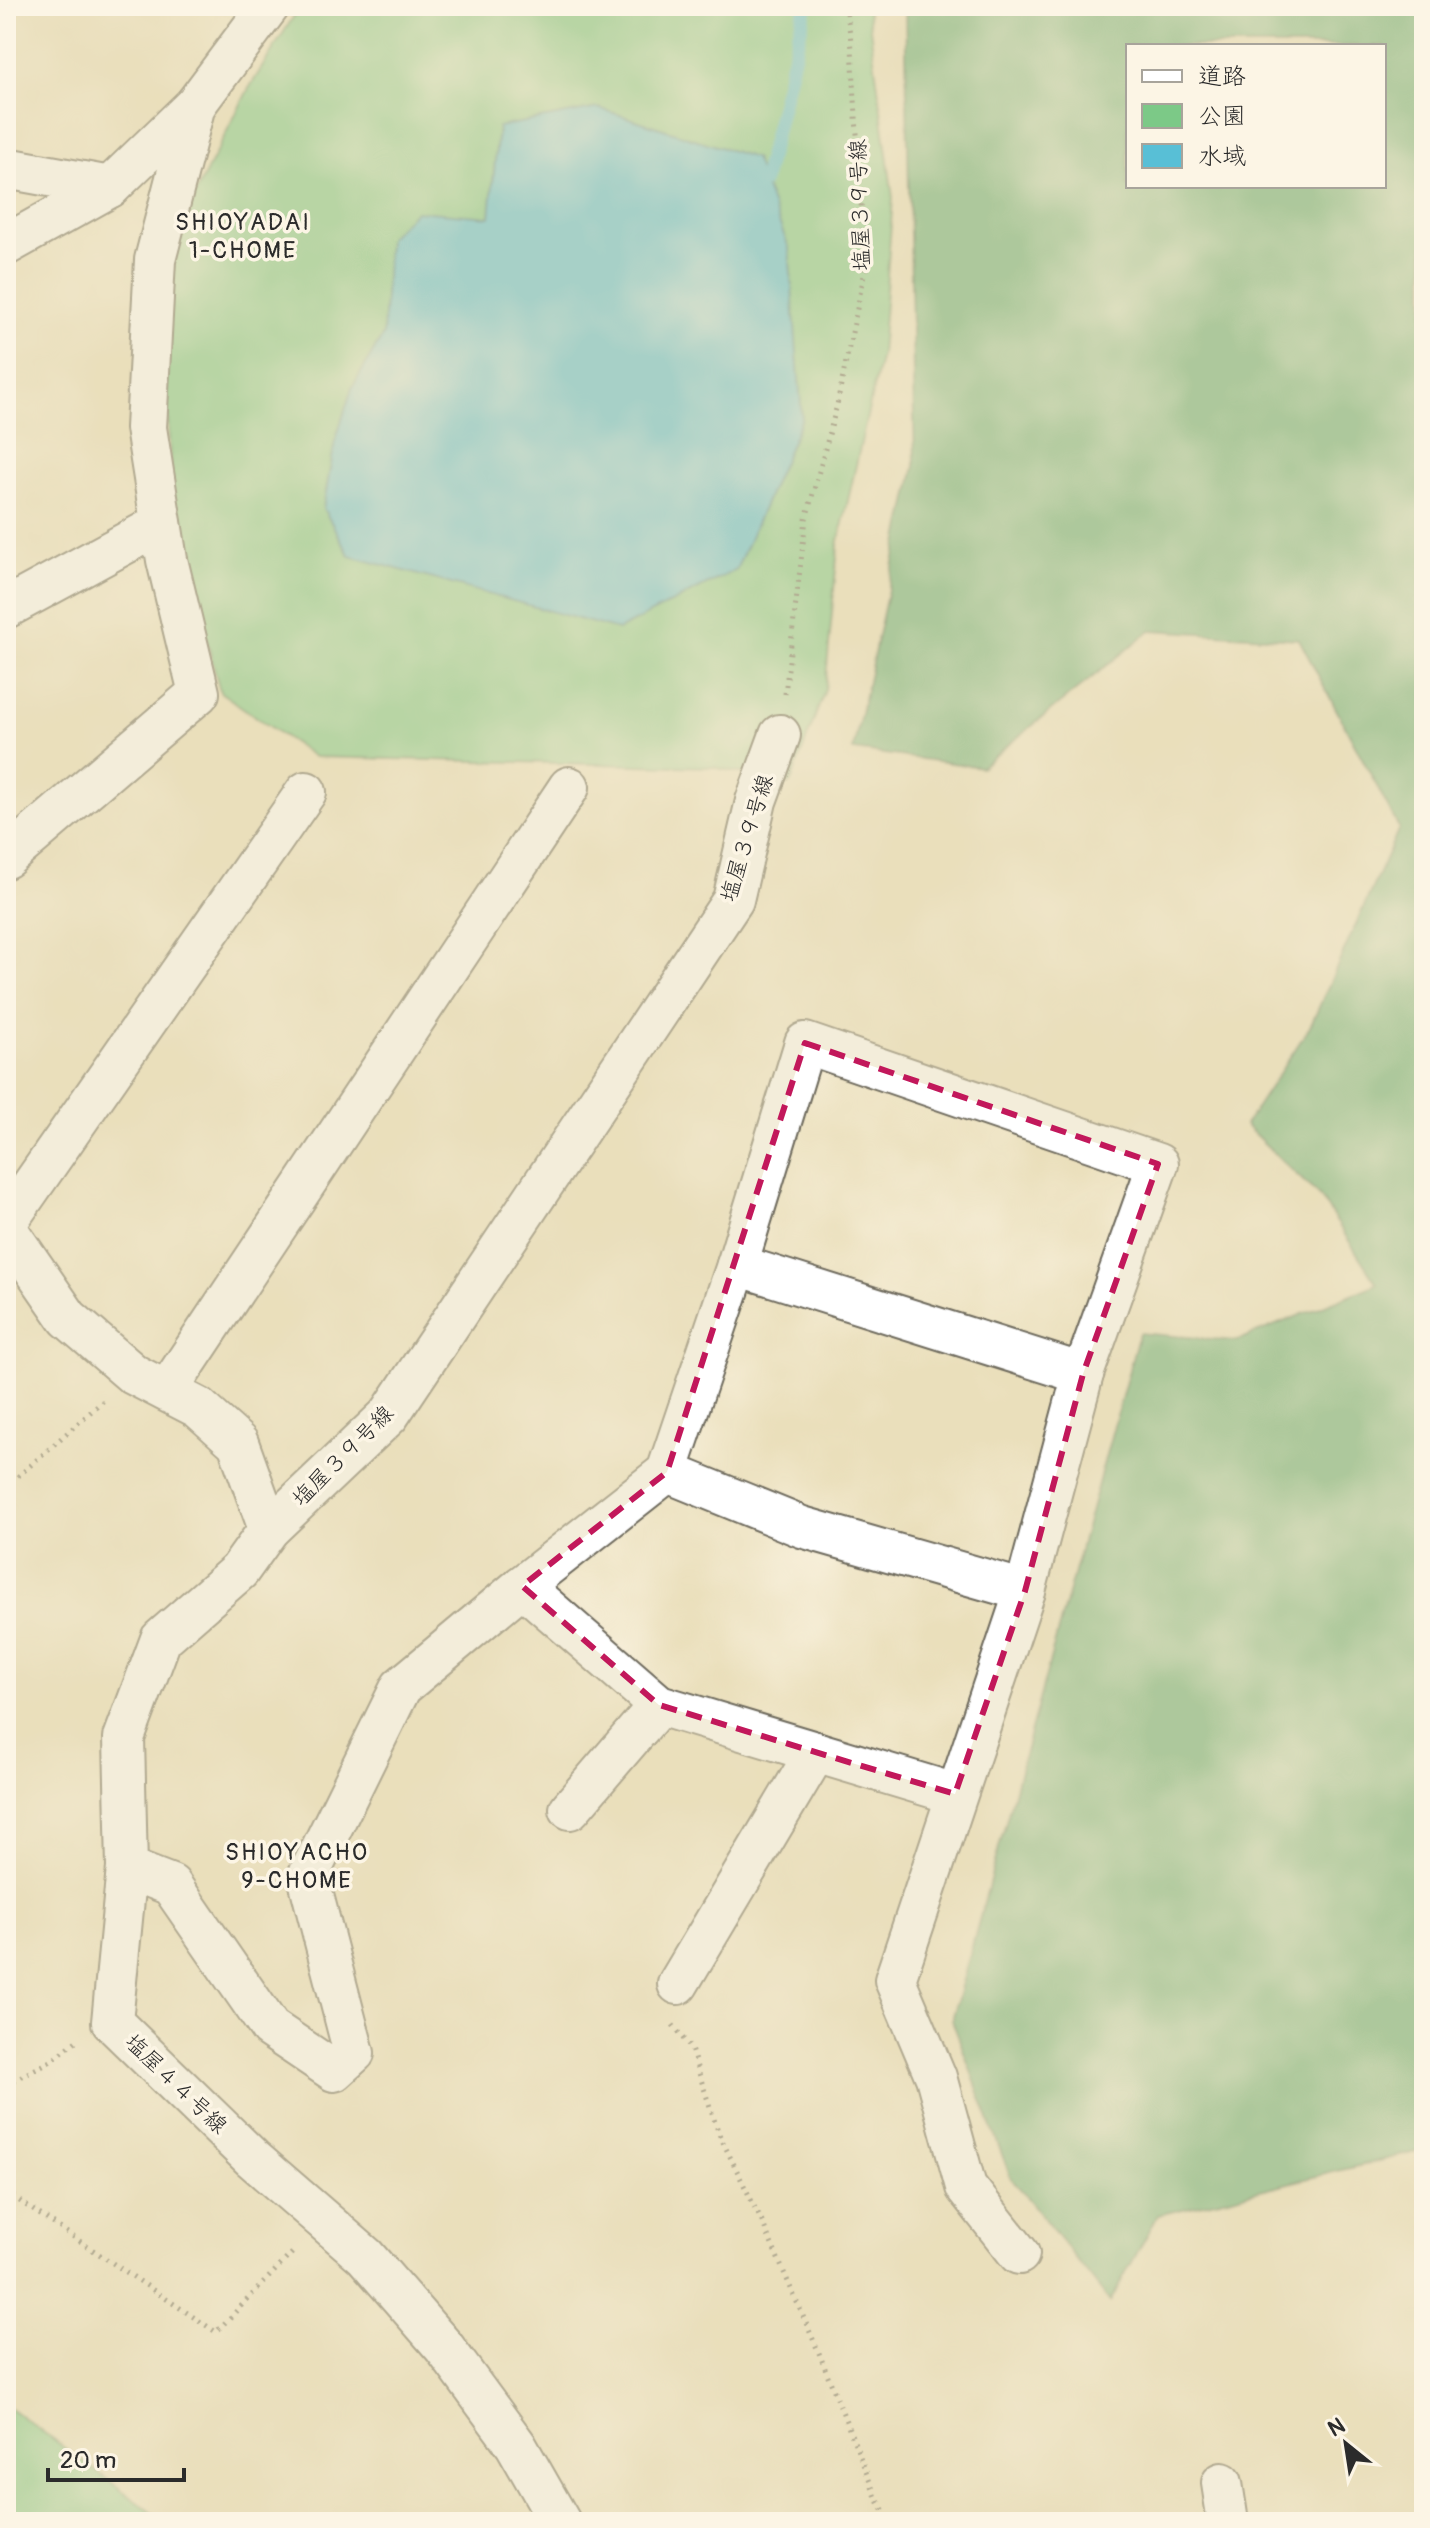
<svg xmlns="http://www.w3.org/2000/svg" width="1430" height="2528" font-family="Pangolin,'Klee One',sans-serif">
  <rect width="100%" height="100%" fill="#fcf5e5"/>
  <filter id="ink" filterUnits="userSpaceOnUse"><feTurbulence type="fractalNoise" baseFrequency=".0125" numOctaves="2"/><feDisplacementMap in="SourceGraphic" scale="16" xChannelSelector="R" yChannelSelector="G"/><feConvolveMatrix kernelMatrix="1 2 1 2 8 2 1 2 1" color-interpolation-filters="sRGB"/></filter>
  <filter id="wash" filterUnits="userSpaceOnUse"><feTurbulence type="fractalNoise" baseFrequency=".006" numOctaves="4" result="noise"/><feDisplacementMap in="SourceGraphic" scale="32" xChannelSelector="R" yChannelSelector="G"/><feGaussianBlur stdDeviation="1.8" result="paint"/><feColorMatrix in="noise" values="0 0 0 0 0 0 0 0 0 0 0 0 0 0 0 0 0 1.4 0 .05"/><feComposite in="paint" operator="in"/></filter>
  <g filter="url(#wash)">
    <rect width="100%" height="100%" fill="#eadfbb"/>
    <g fill="#7cc987" stroke="#547a59" stroke-width="2">
      <path d="M300 6H867L893 198 881 354 838 545 825 690 790 784 713 767 314 757 220 692 172 505 164 339 177 229 248 90Z"/>
      <path d="M6 2405 165 2522H6Z"/>
    </g>
    <path fill="#65ad74" stroke="#486c50" stroke-width="2" fill-rule="evenodd" d="M905 6H1424V2150L1158 2215 1110 2302 1010 2176 952 2020 1139 1333 1236 1341 1377 1284 1321 1198 1245 1125 1311 1025 1399 828 1299 639 1151 630 981 767 853 750 915 466ZM1128 46H1384V186H1128Z"/>
    <path fill="#58bfd6" stroke="#427580" stroke-width="2" d="M598 108 754 158 789 248 802 418 736 570 618 630 350 556 323 508 335 442 352 388 383 335 388 238 416 211 490 217 498 127Z"/>
    <g fill="none" stroke-linecap="round" stroke-linejoin="round">
      <path stroke="#58bfd6" stroke-width="14" d="M763 182 806 6"/>
    </g>
  </g>
  <g filter="url(#ink)">
    <g fill="none" stroke-linecap="round" stroke-linejoin="round">
      <defs>
        <g id="street">
          <path d="M6 168 110 187"/>
          <path d="M6 245 110 187 195 105 269 6"/>
          <path d="M6 608 161 524"/>
          <path d="M6 858 199 693 167 560 146 428 155 260 195 105"/>
          <path d="M6 1223 306 792"/>
          <path d="M6 1228 68 1318 133 1374 199 1408 238 1443 269 1529"/>
          <path d="M737 1265 1083 1374"/>
          <path d="M167 1391 569 787"/>
          <path d="M667 1472 802 1527 1025 1591"/>
          <path d="M522 1586 659 1705 955 1794"/>
          <path d="M570 1809 659 1705"/>
          <path d="M127 1868 171 1885 270 2028 334 2071 354 2053 308 1876 401 1687 522 1586 667 1472 737 1265 805 1043 1158 1164 1083 1374 1025 1591 895 1980 936 2077 966 2187 1019 2254"/>
          <path d="M678 1984 816 1752"/>
          <path d="M1222 2483 1228 2522"/>
          <path d="M560 2522 516 2445 444 2347 365 2256 252 2158 112 2022 127 1868 124 1738 161 1639 239 1571 269 1529 389 1415 733 900 756 801 780 735"/>
        </g>
      </defs>
      <use href="#street" stroke="#6e6a5d" stroke-width="44"/>
      <g stroke="#6e6a5d" stroke-width="5" stroke-dasharray="2 6" stroke-linecap="butt">
        <path d="M785 694 806 519 837 405 865 270 852 48 846 6"/>
        <path d="M6 1487 103 1401"/>
        <path d="M673 2025 691 2049 719 2134 763 2224 819 2353 876 2497 890 2522"/>
        <path d="M6 2084 51 2061 76 2041"/>
        <path d="M6 2192 216 2332 295 2250"/>
      </g>
      <use href="#street" stroke="#fff" stroke-width="40"/>
    </g>
  </g>
  <path d="M0 0H1430V2528H0ZM805 1043 1158 1164 1083 1374 1025 1591 955 1794 659 1705 522 1586 667 1472Z" fill="#eadfbb" fill-opacity=".55" fill-rule="evenodd"/>
  <path fill="none" stroke="#c2185b" stroke-width="6" stroke-dasharray="16 10" stroke-linejoin="round" d="M805 1043 1158 1164 1083 1374 1025 1591 955 1794 659 1705 522 1586 667 1472Z"/>
  <g text-anchor="middle" dominant-baseline="central" stroke-width="7" stroke-linejoin="round" paint-order="stroke">
    <g font-size="22" fill="#2b2b2b" stroke="#fcf5e5">
      <text transform="translate(860 205) rotate(-92)">塩屋３９号線</text>
      <text transform="translate(747 838) rotate(-73)">塩屋３９号線</text>
      <text transform="translate(343 1456) rotate(-45)">塩屋３９号線</text>
      <text transform="translate(176 2084) rotate(44)">塩屋４４号線</text>
    </g>
    <g font-size="24" letter-spacing="2" fill="#2b2b2b" stroke="#fcf5e5">
      <text x="243" y="222">SHIOYADAI<tspan x="243" dy="28">1-CHOME</tspan></text>
      <text x="297" y="1852">SHIOYACHO<tspan x="297" dy="28">9-CHOME</tspan></text>
    </g>
  </g>
  <rect width="1430" height="2528" fill="none" stroke="#fcf5e5" stroke-width="32"/>
  <rect x="1126" y="44" width="260" height="144" fill="#fcf5e5" stroke="#a8a49b" stroke-width="2"/>
  <rect x="1142" y="70" width="40" height="12" fill="#ffffff" stroke="#a8a49b" stroke-width="2"/>
  <text x="1198" y="84" font-size="24" fill="#2b2b2b">道路</text>
  <rect x="1142" y="104" width="40" height="24" fill="#7cc987" stroke="#a8a49b" stroke-width="2"/>
  <text x="1198" y="124" font-size="24" fill="#2b2b2b">公園</text>
  <rect x="1142" y="144" width="40" height="24" fill="#58bfd6" stroke="#a8a49b" stroke-width="2"/>
  <text x="1198" y="164" font-size="24" fill="#2b2b2b">水域</text>
  <g transform="translate(1346 2444) rotate(330)" stroke="#fcf5e5" stroke-width="6" paint-order="stroke">
  <path d="M0-6L14 30L0 20L-14 30Z" fill="#2b2b2b"/>
  <text y="-12" font-size="22" font-weight="bold" text-anchor="middle" fill="#2b2b2b">N</text>
  </g>
  <path d="M48 2468v12h136v-12" fill="none" stroke="#2b2b2b" stroke-width="4"/>
  <text x="60" y="2468" font-size="24" fill="#2b2b2b" stroke="#fcf5e5" stroke-width="6" paint-order="stroke">20 m</text>
</svg>
